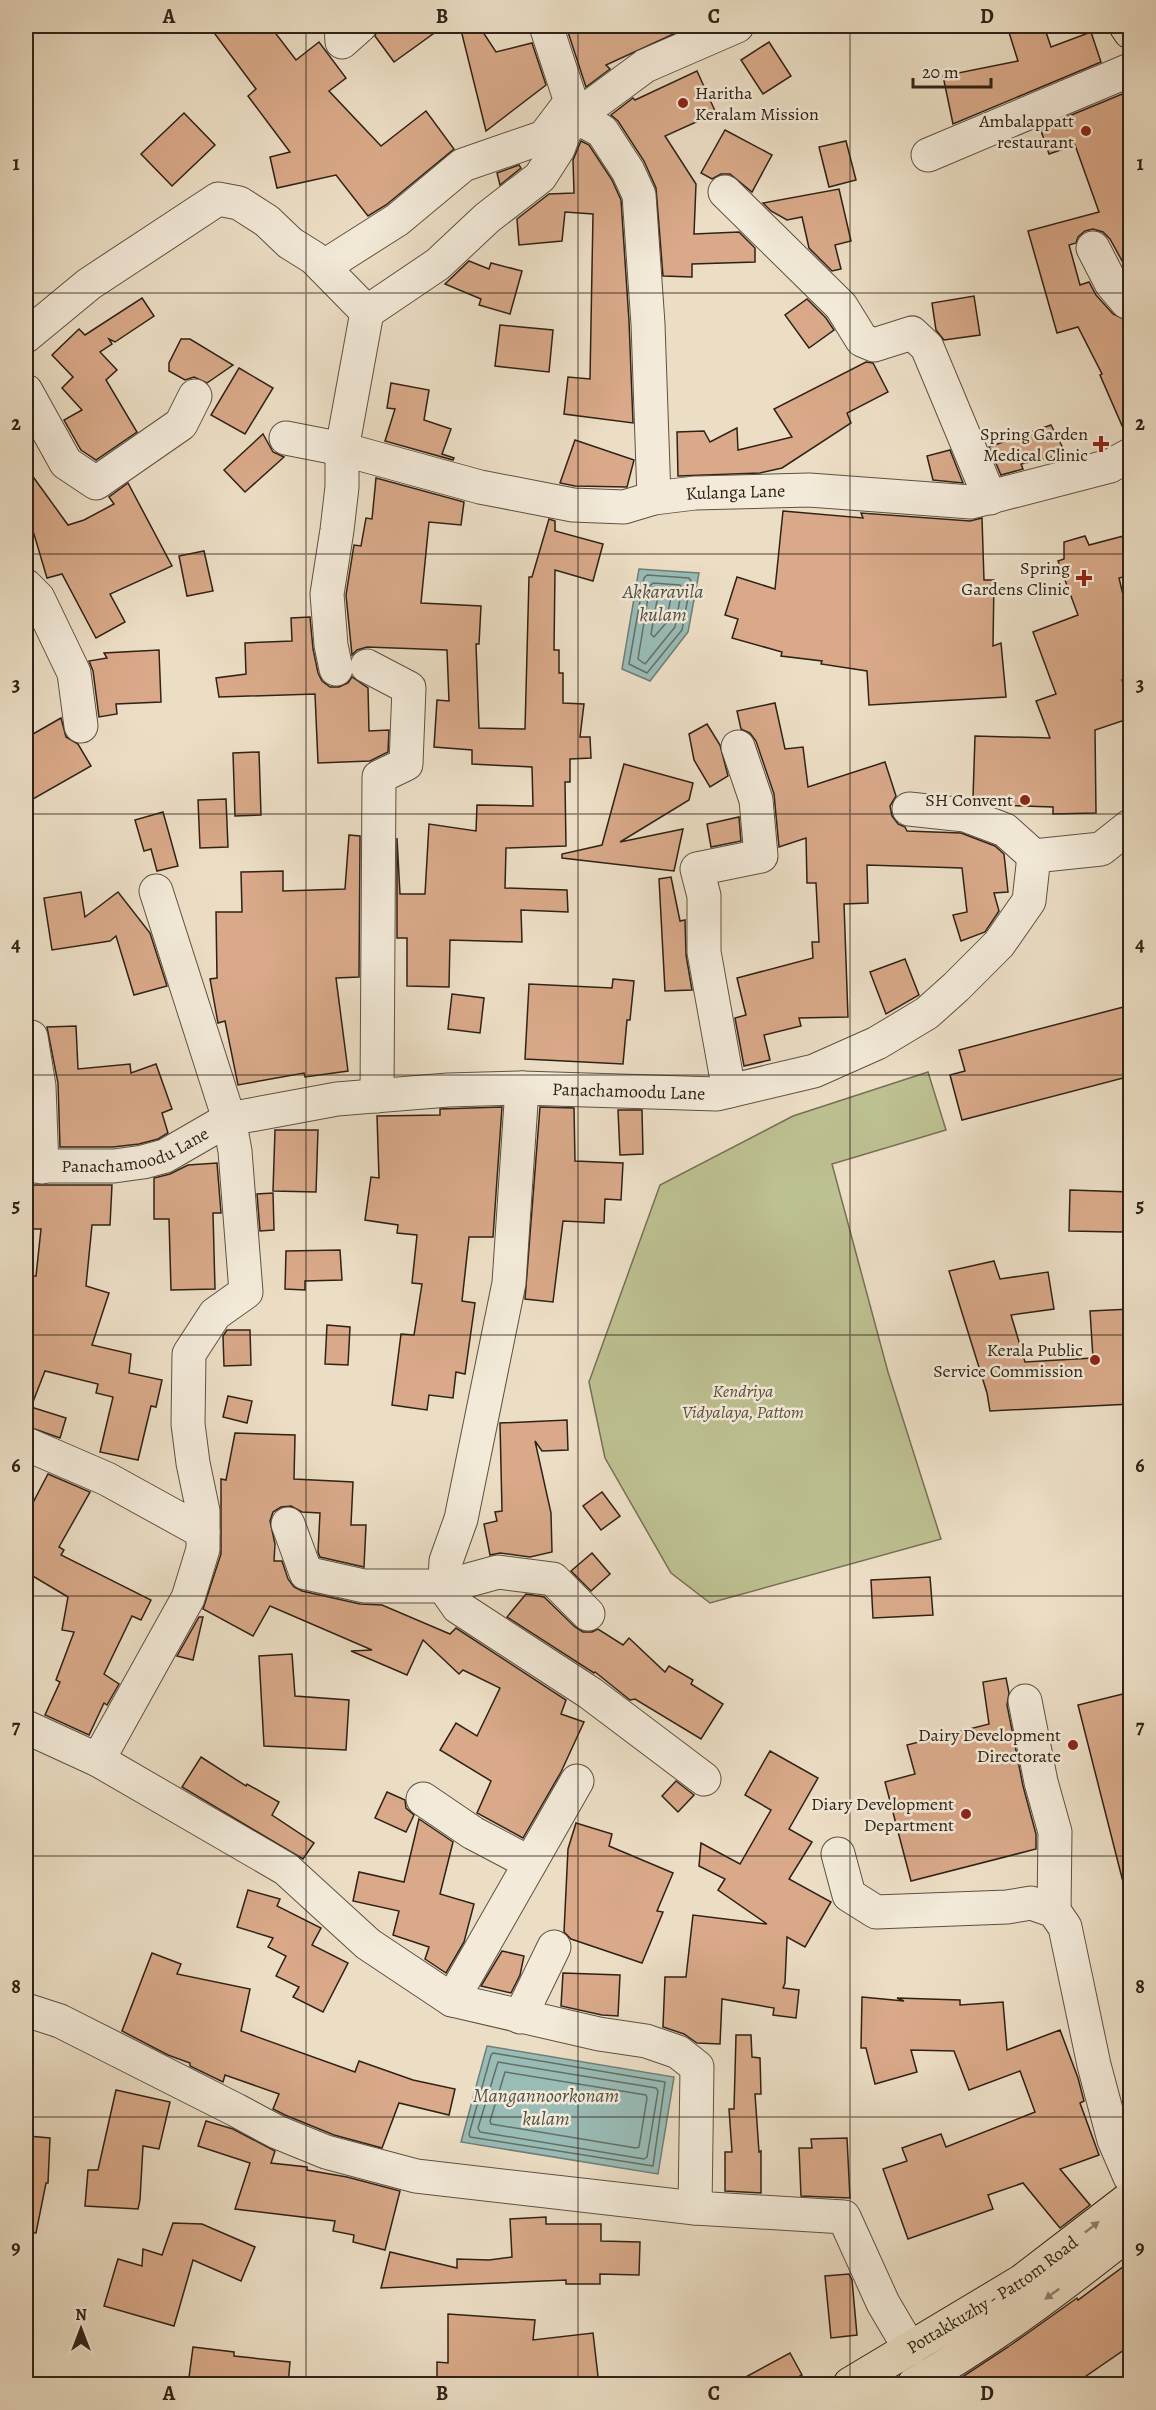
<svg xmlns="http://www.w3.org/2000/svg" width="1156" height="2410" font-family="Alegreya,serif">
  <rect width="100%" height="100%" fill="#ecdec5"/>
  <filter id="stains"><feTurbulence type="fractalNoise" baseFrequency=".00333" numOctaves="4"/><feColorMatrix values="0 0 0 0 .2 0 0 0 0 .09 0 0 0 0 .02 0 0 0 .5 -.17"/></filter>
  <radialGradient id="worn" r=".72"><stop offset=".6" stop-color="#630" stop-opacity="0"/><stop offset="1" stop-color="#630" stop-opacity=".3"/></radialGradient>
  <path fill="#bdc091" stroke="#767154" stroke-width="1.5" d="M928 1072 946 1130 832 1164 888 1372 941 1539 710 1603 671 1573 605 1458 589 1382 660 1185 793 1116Z"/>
  <g fill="#99bcb7" stroke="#6f7e77" stroke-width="1.5">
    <path d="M639 569 699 573 688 632 650 681 622 669Z"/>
    <path d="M487 2046 674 2077 658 2174 461 2142Z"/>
  </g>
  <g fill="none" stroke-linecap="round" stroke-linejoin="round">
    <g stroke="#646f66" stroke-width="1.5">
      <path d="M647 575 689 578 691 581 682 630 647 673 629 664 644 578Z"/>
      <path d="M653 583 680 585 682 588 675 627 645 664 638 659 650 586Z"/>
      <path d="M660 593H669L671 597 666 623 654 637 651 634 658 595Z"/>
      <path d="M493 2053 665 2082 653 2166 470 2137 469 2134 491 2055Z"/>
      <path d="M498 2062 656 2088 658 2091 647 2157 644 2159 480 2132 478 2128Z"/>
      <path d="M505 2072 646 2095 647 2098 639 2147 636 2148 491 2124 490 2121Z"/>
    </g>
  </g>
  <g fill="#d9a989" stroke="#2f2216" stroke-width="1.5">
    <path d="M209 26H270L296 60 319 42 346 78 329 91 381 146 426 111 454 149 386 205 368 216 336 175 277 188 270 157 290 152 248 96 256 89Z"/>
    <path d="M378 26H444L394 62 375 36Z"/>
    <path d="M460 26H479L496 52 532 43 546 85 486 131Z"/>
    <path d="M566 26H691L606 65 610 69 586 87Z"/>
    <path d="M1007 26H1044L1051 47 1091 32 1101 62 953 124 943 76 1018 61Z"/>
    <path d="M769 42 791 76 763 94 741 60Z"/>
    <path d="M697 71 716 113 665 136 696 184 694 234 739 232 755 248V262L692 264V277L663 276 656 188 644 161 618 121 611 115 633 98 635 100Z"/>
    <path d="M1127 92 1131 102V277L1110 239 1103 232 1093 229 1085 231 1078 237 1076 243 1069 245 1080 285 1089 282 1096 295 1113 314 1126 320 1131 329V436L1127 437 1100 375 1102 374 1078 327 1057 333 1028 231 1099 212 1075 145 1049 154 1040 128Z"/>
    <path d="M184 113 215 145 172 186 141 154Z"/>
    <path d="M725 130 772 155 752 192 730 174H721L712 179 701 173Z"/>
    <path d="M581 141 589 145 612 180 621 200 629 321 633 423 564 414 568 377 590 379 593 214 565 212 562 241 519 245 517 219 549 194 574 193 573 160Z"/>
    <path d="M846 141 856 180 829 187 819 147Z"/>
    <path d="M519 165 521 168 500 185 497 173Z"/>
    <path d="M839 189 851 241 835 245 841 269 832 271 809 248 802 217 787 220 771 211 763 203Z"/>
    <path d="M469 261 489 269 491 263 522 271 510 314 479 305 481 299 445 284Z"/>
    <path d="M974 296 980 335 944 340 936 330 932 303Z"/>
    <path d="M142 298 154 316 115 342 109 339 112 344 100 352 117 370 106 380 137 432 96 460 81 450 64 420 82 410 62 388 73 377 52 355 79 329 85 335Z"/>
    <path d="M807 299 826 318 834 330 809 348 785 315Z"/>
    <path d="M500 325 553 330 549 372 495 366Z"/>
    <path d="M181 339H190L233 365 207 383 194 377 185 380 169 371V363Z"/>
    <path d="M866 362 873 363 888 392 847 413 851 423 782 468 760 473 678 476 677 432 704 431 710 442 737 428 738 450 792 437 774 409Z"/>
    <path d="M239 368 273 388 245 434 211 415Z"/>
    <path d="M391 383 429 390 424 420 451 429 442 454 454 458 453 460 385 441 395 409 387 408Z"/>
    <path d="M1051 425 1066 454 1021 464 1023 469 1001 475 989 447Z"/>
    <path d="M263 434 273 452 284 457 245 492 224 470Z"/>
    <path d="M575 440 634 460 627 487 575 486 560 483Z"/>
    <path d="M950 450 963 483 933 480 927 456Z"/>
    <path d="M26 467 68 525 84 520 114 504 109 497 128 483 172 566 110 594 125 622 96 638 62 574 47 578 34 534 26 541Z"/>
    <path d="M376 478 464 502 461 525 429 522 421 603 481 606 479 644H476L479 728 525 729 529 577H532L549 519 555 521V531L603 544 593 581 555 570 554 650H559V673H563V703L584 704 580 737H590L591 758 570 759V782H565L566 846 506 848 505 888 567 890 568 912 521 910 522 942 450 940 449 987 407 986V938H397V838L400 894H425L429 824 476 831 477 805 533 806 532 767 472 764V750L434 747 437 700 449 701 447 650 367 647 357 650 352 655 346 595 354 545 361 546 366 518 372 519Z"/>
    <path d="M783 511 863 518 861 513 970 521 982 518 984 580H994L993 646 1001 643 1006 697 869 705 867 671 821 664 822 661 781 656 782 652 732 638 738 619 725 615 737 577 775 589Z"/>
    <path d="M1131 534V575L1119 578 1131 628V678L1122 680 1131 704V718L1095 730 1096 813 1053 814V807L998 805V807L973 798 975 736 1050 738 1036 701 1056 694 1033 632 1078 615 1058 561 1064 559V542L1085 536 1089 545Z"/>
    <path d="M204 551 213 591 187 596 179 556Z"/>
    <path d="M310 617 313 649 318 673 322 681 330 687H339L348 683 352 677 368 688 369 731 389 730 388 752 370 761 318 763 315 694 219 697 216 678 246 674 245 643 292 641 291 618Z"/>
    <path d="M159 650 161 702 116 704 117 714 99 717 93 671 89 661 107 658 104 653Z"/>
    <path d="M775 703 785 749 803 747 808 787 885 762 896 796 890 806 892 816 898 824 905 827 907 831 961 833 995 846 1004 854 1008 892 994 893 999 911 985 932 961 941 953 915 967 912 962 868 867 865 868 903 844 904 848 1017 799 1018 801 1026 764 1035 770 1060 744 1066 735 1018 746 1015 737 978 813 958 812 942H819L816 883H807L806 838 779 847 774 794 756 741 750 733 741 729 737 711Z"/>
    <path d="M61 718 66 737 78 744 91 766 26 803V738Z"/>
    <path d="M707 724 720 745 728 776 710 787 694 760 689 734Z"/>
    <path d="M259 752 261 815 235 816 233 753Z"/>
    <path d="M624 764 693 783 689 800 620 842 683 829 674 871 562 858V854L602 845Z"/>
    <path d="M226 799 228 847 200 848 198 800Z"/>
    <path d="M163 812 178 866 157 871 151 849 144 851 135 820Z"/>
    <path d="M739 817 741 841 711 847 707 824Z"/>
    <path d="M349 835 360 836 359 977 336 978 348 1071 305 1077 304 1073 238 1085 225 1021 218 1023 210 979 217 978 216 912H242L241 872 283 871V891L345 889Z"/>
    <path d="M671 877 680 921 685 920 686 955 692 990 665 991 659 879Z"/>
    <path d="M81 892 85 917 118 892 150 933 167 986 134 995 116 936 110 941 52 950 44 898Z"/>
    <path d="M905 959 919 995 886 1014 870 972Z"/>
    <path d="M613 979 634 981 630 1020H627L623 1064 525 1059 529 984 612 988Z"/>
    <path d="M452 994 484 998 480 1033 448 1029Z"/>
    <path d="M1131 1005V1076L962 1120 950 1075 965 1071 959 1050Z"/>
    <path d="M76 1026 78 1069 130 1064 131 1073 156 1064 172 1109 162 1113 168 1133 158 1139 139 1144 113 1147H60L58 1083 47 1027Z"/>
    <path d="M502 1107 493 1237H469L462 1301 475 1303 465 1374 456 1372 453 1398 429 1395 427 1410 392 1405 401 1334 414 1335 422 1284 412 1283 417 1235 397 1233 398 1225 365 1220 371 1177 379 1178 377 1116 440 1115V1109Z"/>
    <path d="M540 1107 574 1108 575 1161 623 1163 621 1200 605 1199 604 1223 563 1221 553 1302 525 1299Z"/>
    <path d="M618 1110H642L643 1154 620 1155Z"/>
    <path d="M275 1130H318L316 1192 273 1191Z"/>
    <path d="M217 1163 221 1213H213L215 1289 171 1290 169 1219H154V1178L170 1174 188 1165Z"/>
    <path d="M30 1185H112L110 1225H92L86 1286 109 1293 92 1345 131 1354 129 1373 162 1380 156 1407 151 1406 138 1460 100 1452 113 1397 96 1393 98 1384 45 1371 31 1407 66 1418 60 1438 26 1426V1338L31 1317 30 1276H36L41 1229H32Z"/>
    <path d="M1070 1190 1131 1192V1215H1125L1124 1232 1069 1231Z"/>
    <path d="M273 1193 274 1230 260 1231 257 1194Z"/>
    <path d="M340 1250 342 1280 305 1281V1290L285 1289 286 1251Z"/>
    <path d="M994 1261 1000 1279 1048 1272 1054 1309 1011 1315 1025 1362 1093 1358 1090 1311 1131 1309V1404L990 1411 987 1393 949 1271Z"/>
    <path d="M327 1325 350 1327 348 1365 325 1364Z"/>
    <path d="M227 1330H250L251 1365 224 1366 223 1336Z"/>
    <path d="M228 1396 252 1401 247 1423 223 1417Z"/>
    <path d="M567 1420 568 1450 542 1451 535 1441 551 1513 552 1552 530 1557 500 1553 490 1555 484 1524 497 1521 495 1512 502 1511 500 1423Z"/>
    <path d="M235 1433 295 1435 294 1479 353 1482 351 1525H366L364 1567 320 1557 318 1552 320 1513 302 1512 291 1506 281 1507 273 1512 270 1521 275 1544 274 1561H282L288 1579 294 1587 302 1591 360 1604 382 1605 450 1634 456 1628 566 1700 561 1714 584 1722 561 1772 523 1838 477 1813 491 1781 440 1750 456 1723 477 1736 500 1688 463 1670 459 1674 423 1640 407 1675 351 1651 372 1650 270 1606 253 1636 203 1609 221 1554V1479L226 1480Z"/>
    <path d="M48 1474 90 1492 59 1547 64 1550 61 1555 151 1600 141 1620 132 1616 104 1674 119 1684 107 1705 104 1703 89 1735 45 1715 60 1682 56 1680 74 1632 62 1630 68 1597 26 1572V1516Z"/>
    <path d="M602 1492 620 1516 601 1530 583 1506Z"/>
    <path d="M592 1553 610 1574 591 1591 571 1571Z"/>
    <path d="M930 1577 933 1615 873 1618 871 1580Z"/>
    <path d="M526 1594 544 1597 575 1627 583 1632H592L598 1629 623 1645 629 1638 665 1672 669 1666 693 1680 691 1684 723 1704 701 1739 635 1699 630 1700 595 1672 594 1673 507 1617Z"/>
    <path d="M199 1617H203L193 1660 177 1656Z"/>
    <path d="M292 1654 295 1696 349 1700 346 1750 264 1746 259 1656Z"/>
    <path d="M1006 1678 1009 1693 1007 1705 1023 1786 1036 1834V1849L911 1881 885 1782 915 1774 907 1745 989 1724 983 1682Z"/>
    <path d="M1131 1692V1881L1123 1882 1078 1705Z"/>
    <path d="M770 1751 818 1778 789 1829 812 1842 789 1879 831 1902 805 1947 787 1937 785 1983 783 1988 799 1990 796 2018 773 2015 774 2008 722 1999 720 2044 697 2043 684 2034 663 2027 665 1977H686L693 1915 767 1924 718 1890 725 1879 699 1866 701 1843 740 1864 771 1810 745 1795Z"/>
    <path d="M201 1757 246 1786 247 1784 279 1802 272 1815 314 1843 303 1859 182 1787Z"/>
    <path d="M676 1781 694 1795 678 1812 662 1796Z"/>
    <path d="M387 1792 405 1800 406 1808 414 1815 406 1832 375 1818Z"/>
    <path d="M419 1819 453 1842 440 1894 474 1904 464 1942 446 1973 425 1959 429 1947 393 1935 399 1911 353 1901 359 1872 404 1882Z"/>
    <path d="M576 1823 612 1834 609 1846 673 1873 657 1911 663 1912 642 1963 571 1939 564 1932 568 1849Z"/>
    <path d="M248 1890 280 1899 277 1906 321 1928 312 1945 348 1963 323 2012 293 1997 299 1987 276 1976 286 1956 268 1947 273 1938 237 1927Z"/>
    <path d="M502 1951 524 1956 520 1975 511 1993 481 1986Z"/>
    <path d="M152 1953 181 1964 177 1974 250 1989 241 2031 355 2072 359 2061 413 2080 455 2089 449 2115 399 2103 382 2148 334 2135 285 2115 273 2109 279 2094 225 2075 223 2082 190 2066V2063L168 2055 122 2031Z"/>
    <path d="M563 1973 620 1975 618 2016 602 2015 561 2006Z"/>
    <path d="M862 1997 904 2001 897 1998 960 2000V2005L1003 2002 1007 2050 1060 2030 1078 2078 1084 2101 1080 2103 1099 2155 1060 2169 1090 2205 1060 2228 1023 2183 988 2195 993 2209 908 2239 883 2169 907 2161 902 2148 941 2134 946 2147 1035 2112 1020 2071 969 2090 954 2051 911 2050 917 2072 875 2084 866 2048H861Z"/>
    <path d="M736 2035H751L752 2057 760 2058 761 2094H755L759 2152 761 2151V2193L725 2191V2152H732L729 2109H734Z"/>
    <path d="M116 2090 170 2102 159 2149 143 2146 140 2200 138 2209 85 2206 88 2170H98Z"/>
    <path d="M206 2121 233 2129 275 2151 271 2163 307 2167V2170L347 2177 400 2191 385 2250 353 2242 354 2235 333 2231 335 2221 235 2209 250 2163 198 2146Z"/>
    <path d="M28 2136 50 2138 48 2183H46L36 2233 26 2232Z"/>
    <path d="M847 2138 850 2198 801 2196 799 2148H812L811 2139Z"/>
    <path d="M546 2217V2224H601V2241L640 2242 639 2275 600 2274V2284H566V2280L381 2288 390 2252 457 2268V2259L489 2260 512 2257 510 2219Z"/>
    <path d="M173 2223 202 2224 255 2247 241 2281 193 2260 174 2326 104 2306 118 2259 142 2266 143 2249 162 2255Z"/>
    <path d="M1131 2261V2345L1073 2385H950L1008 2347 1077 2298 1078 2300Z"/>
    <path d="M849 2274 852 2280 857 2335 831 2338 825 2276Z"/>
    <path d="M448 2314 535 2320 533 2340 593 2333 599 2385H437V2362L448 2363Z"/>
    <path d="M193 2347 234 2352V2356L290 2362 288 2385H188Z"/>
    <path d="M790 2353 802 2375 784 2385H731Z"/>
  </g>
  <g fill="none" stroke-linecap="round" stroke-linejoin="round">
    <defs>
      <g id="minor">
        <path d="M341 26 342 42 360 26"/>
        <path d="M546 26 576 117 645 66 737 26"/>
        <path d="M928 155 1130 70"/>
        <path d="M725 192 841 306 862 340 874 345 912 333 927 347 990 498"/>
        <path d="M1093 248 1111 283 1127 302 1130 300"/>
        <path d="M323 267 397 220 463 165 544 137 566 108"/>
        <path d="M26 336 89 284 218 199 239 203 267 221 290 243 314 258 367 312"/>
        <path d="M26 391 66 463 96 483 181 424 195 396"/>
        <path id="s1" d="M286 438 342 449 480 487 573 505 624 507 654 498 695 493 809 490 971 502 1110 466 1130 455"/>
        <path d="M26 586 38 598 74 673 81 726"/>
        <path d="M367 666 409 688 406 764 379 777 377 1096"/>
        <path d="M336 669 331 645 327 594 337 530 342 487V449L367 312 438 264 487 218 540 177 558 149 565 131 576 117 602 131 628 171 639 195 648 324 654 498"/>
        <path d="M909 809 965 815 1005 830 1034 856"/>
        <path d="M31 1037 39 1086 42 1167"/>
        <path d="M522 1088 509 1283 461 1519 446 1561 445 1580 449 1594 458 1607 590 1693 704 1779"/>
        <path d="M729 1091 704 952V896L697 869 761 856 756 800 738 747"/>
        <path id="s2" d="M26 1166H114L143 1162 165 1156 229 1119 337 1099 448 1090 522 1088 717 1094 814 1071 877 1043 927 1013 956 987 999 944 1029 901 1034 856 1101 849 1130 826"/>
        <path d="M26 1444 107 1479 203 1532"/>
        <path d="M288 1524 306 1573 364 1586H447L498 1572 553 1579 588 1614"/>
        <path d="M1025 1701 1041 1782 1055 1832 1054 1911"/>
        <path d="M26 1727 98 1760 286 1869 368 1944 452 2000 599 2034 646 2041 678 2052 697 2067 695 2208 844 2217 883 2303 910 2349"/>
        <path d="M98 1760 188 1598 203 1549V1511L193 1463 188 1424 189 1354 215 1314 246 1292 235 1151 229 1119 156 891"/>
        <path d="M423 1799 473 1833 530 1863"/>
        <path d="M838 1854 849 1895 876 1912 1007 1907 1031 1903 1054 1911 1065 1927 1094 2065 1114 2140 1130 2177"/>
        <path d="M452 2000 577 1781"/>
        <path d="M26 2010 60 2021 236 2110 277 2132 326 2152 416 2176 695 2208"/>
        <path d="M520 2017 554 1947"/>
      </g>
      <g id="major">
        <path d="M1126 26 1130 32"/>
        <path id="s3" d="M850 2384 1022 2281 1130 2198"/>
        <path d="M914 2384C991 2340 1061 2287 1130 2232"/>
      </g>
    </defs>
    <use href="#minor" stroke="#5e5142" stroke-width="35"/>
    <use href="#major" stroke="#2f2216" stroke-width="35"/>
    <use href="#minor" stroke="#f3ead9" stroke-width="33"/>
    <use href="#major" stroke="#ecdec5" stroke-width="33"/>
  </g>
  <defs><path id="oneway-solid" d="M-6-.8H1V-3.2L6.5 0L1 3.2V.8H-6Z" transform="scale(1.5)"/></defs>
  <g fill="#8e806e">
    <use href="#oneway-solid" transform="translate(1092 2227) rotate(-38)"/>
    <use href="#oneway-solid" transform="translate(1052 2294) rotate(144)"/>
  </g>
  <path fill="none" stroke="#2f2216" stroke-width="1.5" stroke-opacity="0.55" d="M306 26V2384M578 26V2384M850 26V2384M26 293H1130M26 554H1130M26 814H1130M26 1075H1130M26 1335H1130M26 1596H1130M26 1856H1130M26 2117H1130"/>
  <g fill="#8f2418" stroke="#f3ead9" stroke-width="2">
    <circle cx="683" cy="103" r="6"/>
    <circle cx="1086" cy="131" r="6"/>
    <path d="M1098 435h6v6h6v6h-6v6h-6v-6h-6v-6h6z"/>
    <path d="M1081 569h6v6h6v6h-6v6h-6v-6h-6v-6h6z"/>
    <circle cx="1025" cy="800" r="6"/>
    <circle cx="1095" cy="1360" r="6"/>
    <circle cx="1073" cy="1745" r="6"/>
    <circle cx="966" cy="1814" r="6"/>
  </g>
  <g text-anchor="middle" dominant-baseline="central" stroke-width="5" stroke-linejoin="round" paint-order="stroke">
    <g font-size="18" fill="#2f2216" stroke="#f3ead9" text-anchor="end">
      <text x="695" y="93" text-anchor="start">Haritha<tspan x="695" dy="21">Keralam Mission</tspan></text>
      <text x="1074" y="121">Ambalappatt<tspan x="1074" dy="21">restaurant</tspan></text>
      <text x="1088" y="434">Spring Garden<tspan x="1088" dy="21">Medical Clinic</tspan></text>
      <text x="1070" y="568">Spring<tspan x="1070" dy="21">Gardens Clinic</tspan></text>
      <text x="1013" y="800">SH Convent</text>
      <text x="1083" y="1350">Kerala Public<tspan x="1083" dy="21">Service Commission</tspan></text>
      <text x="1061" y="1735">Dairy Development<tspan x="1061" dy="21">Directorate</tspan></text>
      <text x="954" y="1804">Diary Development<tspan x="954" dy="21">Department</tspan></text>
    </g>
    <g font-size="18" fill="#2f2216" stroke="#f3ead9">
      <text stroke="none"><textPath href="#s1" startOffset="459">Kulanga Lane</textPath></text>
      <text stroke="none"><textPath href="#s2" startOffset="616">Panachamoodu Lane</textPath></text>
      <text stroke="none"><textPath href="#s2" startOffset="112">Panachamoodu Lane</textPath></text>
      <text stroke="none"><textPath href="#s3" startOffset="168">Pottakkuzhy - Pattom Road</textPath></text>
    </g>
    <g font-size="18" font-style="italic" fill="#5a513b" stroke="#f3ead9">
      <text x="743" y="1391">Kendriya<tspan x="743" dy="21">Vidyalaya, Pattom</tspan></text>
    </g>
    <g font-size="20" font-style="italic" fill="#4f5046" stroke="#f3ead9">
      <text x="663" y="591">Akkaravila<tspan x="663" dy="23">kulam</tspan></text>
      <text x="546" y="2095">Mangannoorkonam<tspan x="546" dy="23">kulam</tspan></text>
    </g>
  </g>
  <rect width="1156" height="2410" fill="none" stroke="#ecdec5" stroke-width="66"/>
  <g transform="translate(81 2329)" stroke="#f3ead9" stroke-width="4.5" paint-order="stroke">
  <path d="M0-4.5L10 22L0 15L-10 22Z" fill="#2f2216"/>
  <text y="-9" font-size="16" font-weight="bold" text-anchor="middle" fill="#2f2216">N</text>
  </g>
  <path d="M913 78v9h78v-9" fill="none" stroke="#2f2216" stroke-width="3"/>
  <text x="922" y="78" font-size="18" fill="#2f2216" stroke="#f3ead9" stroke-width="4.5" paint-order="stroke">20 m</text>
  <rect x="33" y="33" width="1090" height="2344" fill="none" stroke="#2f2216" stroke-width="2"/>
  <g font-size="20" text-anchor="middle" font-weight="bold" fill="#2f2216">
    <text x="169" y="23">A</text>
    <text x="442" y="23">B</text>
    <text x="714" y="23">C</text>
    <text x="987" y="23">D</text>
    <text x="16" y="170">1</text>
    <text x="1140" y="170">1</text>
    <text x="16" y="430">2</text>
    <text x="1140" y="430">2</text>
    <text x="16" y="691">3</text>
    <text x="1140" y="691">3</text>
    <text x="16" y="951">4</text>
    <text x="1140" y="951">4</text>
    <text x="16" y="1212">5</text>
    <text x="1140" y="1212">5</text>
    <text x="16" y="1472">6</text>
    <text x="1140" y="1472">6</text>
    <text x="16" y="1733">7</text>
    <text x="1140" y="1733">7</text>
    <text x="16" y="1993">8</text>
    <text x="1140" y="1993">8</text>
    <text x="16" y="2254">9</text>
    <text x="1140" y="2254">9</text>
    <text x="169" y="2400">A</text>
    <text x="442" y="2400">B</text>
    <text x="714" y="2400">C</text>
    <text x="987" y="2400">D</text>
  </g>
  <rect width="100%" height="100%" filter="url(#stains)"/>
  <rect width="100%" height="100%" fill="url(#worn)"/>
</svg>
